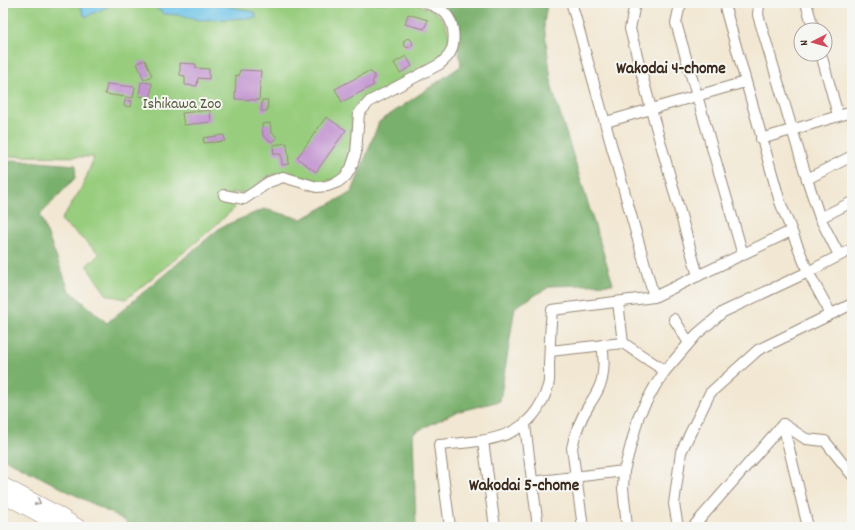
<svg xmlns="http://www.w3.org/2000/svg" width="855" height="530" font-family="Dekko,sans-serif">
  <rect width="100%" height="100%" fill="#f6f6f2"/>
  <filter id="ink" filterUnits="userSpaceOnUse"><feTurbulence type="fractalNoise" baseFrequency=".025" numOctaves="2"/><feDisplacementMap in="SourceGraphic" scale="8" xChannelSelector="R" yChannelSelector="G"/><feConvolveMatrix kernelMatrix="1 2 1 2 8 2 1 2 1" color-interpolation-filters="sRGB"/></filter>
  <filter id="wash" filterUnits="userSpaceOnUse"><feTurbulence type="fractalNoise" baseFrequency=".012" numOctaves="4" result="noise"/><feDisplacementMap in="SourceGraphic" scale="16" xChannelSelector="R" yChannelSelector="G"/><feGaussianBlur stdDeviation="0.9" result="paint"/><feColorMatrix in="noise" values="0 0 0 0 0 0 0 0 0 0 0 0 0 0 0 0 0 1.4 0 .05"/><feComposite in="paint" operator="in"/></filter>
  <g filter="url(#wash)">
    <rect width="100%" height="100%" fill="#f2e7d2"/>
    <path fill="#98cd7e" stroke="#6a7c4e" d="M3 3H414C431 9 444 13 448 32 449 35 450 39 450 42 448 51 441 56 435 62L357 109 352 130 351 154 349 164 336 179 322 182 285 172 267 177 247 193H231L235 208 194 244 126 299 107 295 91 273 87 265 100 254 61 220 83 186 94 157 11 156 3 164Z"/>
    <path fill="#7ab06d" stroke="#5a6d46" d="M442 3H547L544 24 552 88 613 284 551 286 515 307 500 401 456 412 413 433 416 527H131L124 520 3 458V166L12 160 76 165 75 178 40 215 69 290 107 323 221 227 264 209 302 219 352 192 379 122 461 66 455 19Z"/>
    <g fill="#6ac3e7" stroke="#527682">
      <path d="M79 3H116L85 17Z"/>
      <path d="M150 3H188L223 5 255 12 256 18 199 20 181 15 164 14Z"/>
    </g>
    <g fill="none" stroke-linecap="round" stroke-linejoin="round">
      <path stroke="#6ac3e7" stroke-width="2.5" d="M3 523 15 527"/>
    </g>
    <g id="blocks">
      <g fill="#c395d1">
        <path d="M408 14 428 20 424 29 405 24Z"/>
        <circle cx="408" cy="43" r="4.5"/>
        <path d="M406 56 412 66 400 73 394 63Z"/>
        <path d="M145 60 152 76 144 80 137 63Z"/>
        <path d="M180 63 196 64V68L209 69V79L198 78 197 86 185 85V76L180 75Z"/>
        <path d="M240 70 261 71 259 100 235 99 236 75 239 76Z"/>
        <path d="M367 72H371L374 75V79L372 82 374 85 342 102 335 89Z"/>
        <path d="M141 82 152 83 151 98 139 96Z"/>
        <path d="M107 84 135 87 133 98 105 94Z"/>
        <path d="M125 100 132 101 131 107 124 106Z"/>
        <path d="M262 100H268L267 111H261Z"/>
        <path d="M210 110 211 122 184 125 182 113Z"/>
        <path d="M326 117 346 130 316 172 297 158Z"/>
        <path d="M270 123 271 132 277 137 272 142 263 136 262 124Z"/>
        <path d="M224 135 225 141 204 143 203 138Z"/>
        <path d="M287 143 289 164 282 165 281 154H274L273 145Z"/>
      </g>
    </g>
  </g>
  <g filter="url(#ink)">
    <use href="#blocks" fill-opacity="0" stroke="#968878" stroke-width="1"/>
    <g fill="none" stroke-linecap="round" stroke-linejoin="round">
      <defs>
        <g id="minor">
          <path d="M573 3 572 5 654 297"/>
          <path d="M635 3 630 29 651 109 698 276"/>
          <path d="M682 3 679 9 676 23 743 255"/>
          <path d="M727 3 726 11 780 202 808 272 831 314"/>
          <path d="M759 3 758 15 807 179"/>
          <path d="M806 3 814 30"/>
          <path d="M821 54 838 115"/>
          <path d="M606 122 745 82"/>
          <path d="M761 139 852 112"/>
          <path d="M224 195 244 199 269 182 283 177 317 187 327 186 338 182 346 176 351 168 356 153 359 113 370 101 440 64C443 61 446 59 449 55 456 44 455 24 446 14 442 9 433 6 427 3"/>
          <path d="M820 218 852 202"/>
          <path d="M839 255 820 218 807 179 852 156"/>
          <path d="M618 302 623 343"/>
          <path d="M674 319 689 343"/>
          <path d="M550 351 623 343 665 371"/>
          <path d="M783 424 808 527"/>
          <path d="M783 424 806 439 825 441 852 475"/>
          <path d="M525 425 538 527"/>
          <path d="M483 441 495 527"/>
          <path d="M532 482 624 471"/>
          <path d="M450 527 439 445C486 441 532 441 548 386 550 380 549 372 549 365 550 347 550 329 552 310L654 297 791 231"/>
          <path d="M583 527 572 448C575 432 581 418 589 405 594 397 600 389 602 379 604 369 604 356 602 345"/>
          <path d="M627 527 623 488 624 471 629 452 639 415 655 386 665 371 697 334 723 312 808 272 852 249"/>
          <path d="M678 527 674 504 681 452 710 393 758 350 852 304"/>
          <path d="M693 527 783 424"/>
        </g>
        <g id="major">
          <path d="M3 484 56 512 80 527"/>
          <path d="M3 496 61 527"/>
        </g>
      </defs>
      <use href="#minor" stroke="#968878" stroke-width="12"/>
      <use href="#major" stroke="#968878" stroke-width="14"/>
      <use href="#minor" stroke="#fff" stroke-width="10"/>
      <use href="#major" stroke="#fff" stroke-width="13"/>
    </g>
    <defs><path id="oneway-chevron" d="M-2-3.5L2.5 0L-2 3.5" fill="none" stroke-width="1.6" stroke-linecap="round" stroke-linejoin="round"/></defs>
    <use stroke="#a79f9a" href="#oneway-chevron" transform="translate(38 502) rotate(29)"/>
  </g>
  <g text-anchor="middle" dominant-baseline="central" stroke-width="4" stroke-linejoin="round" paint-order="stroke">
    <g font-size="16" fill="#575b3b" stroke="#f6f6f2">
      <text x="182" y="104">Ishikawa Zoo</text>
    </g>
    <g font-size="17" font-weight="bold" fill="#3b2a1e" stroke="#f6f6f2">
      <text x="671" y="70">Wakodai 4-chome</text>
      <text x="524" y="487">Wakodai 5-chome</text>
    </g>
  </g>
  <rect width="855" height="530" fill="none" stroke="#f6f6f2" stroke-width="16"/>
  <g transform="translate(813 42) rotate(264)"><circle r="19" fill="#f6f6f2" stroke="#aba49d"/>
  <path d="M0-3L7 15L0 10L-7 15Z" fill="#d1495b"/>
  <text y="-6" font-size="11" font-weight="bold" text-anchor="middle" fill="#3b2a1e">N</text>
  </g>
</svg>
